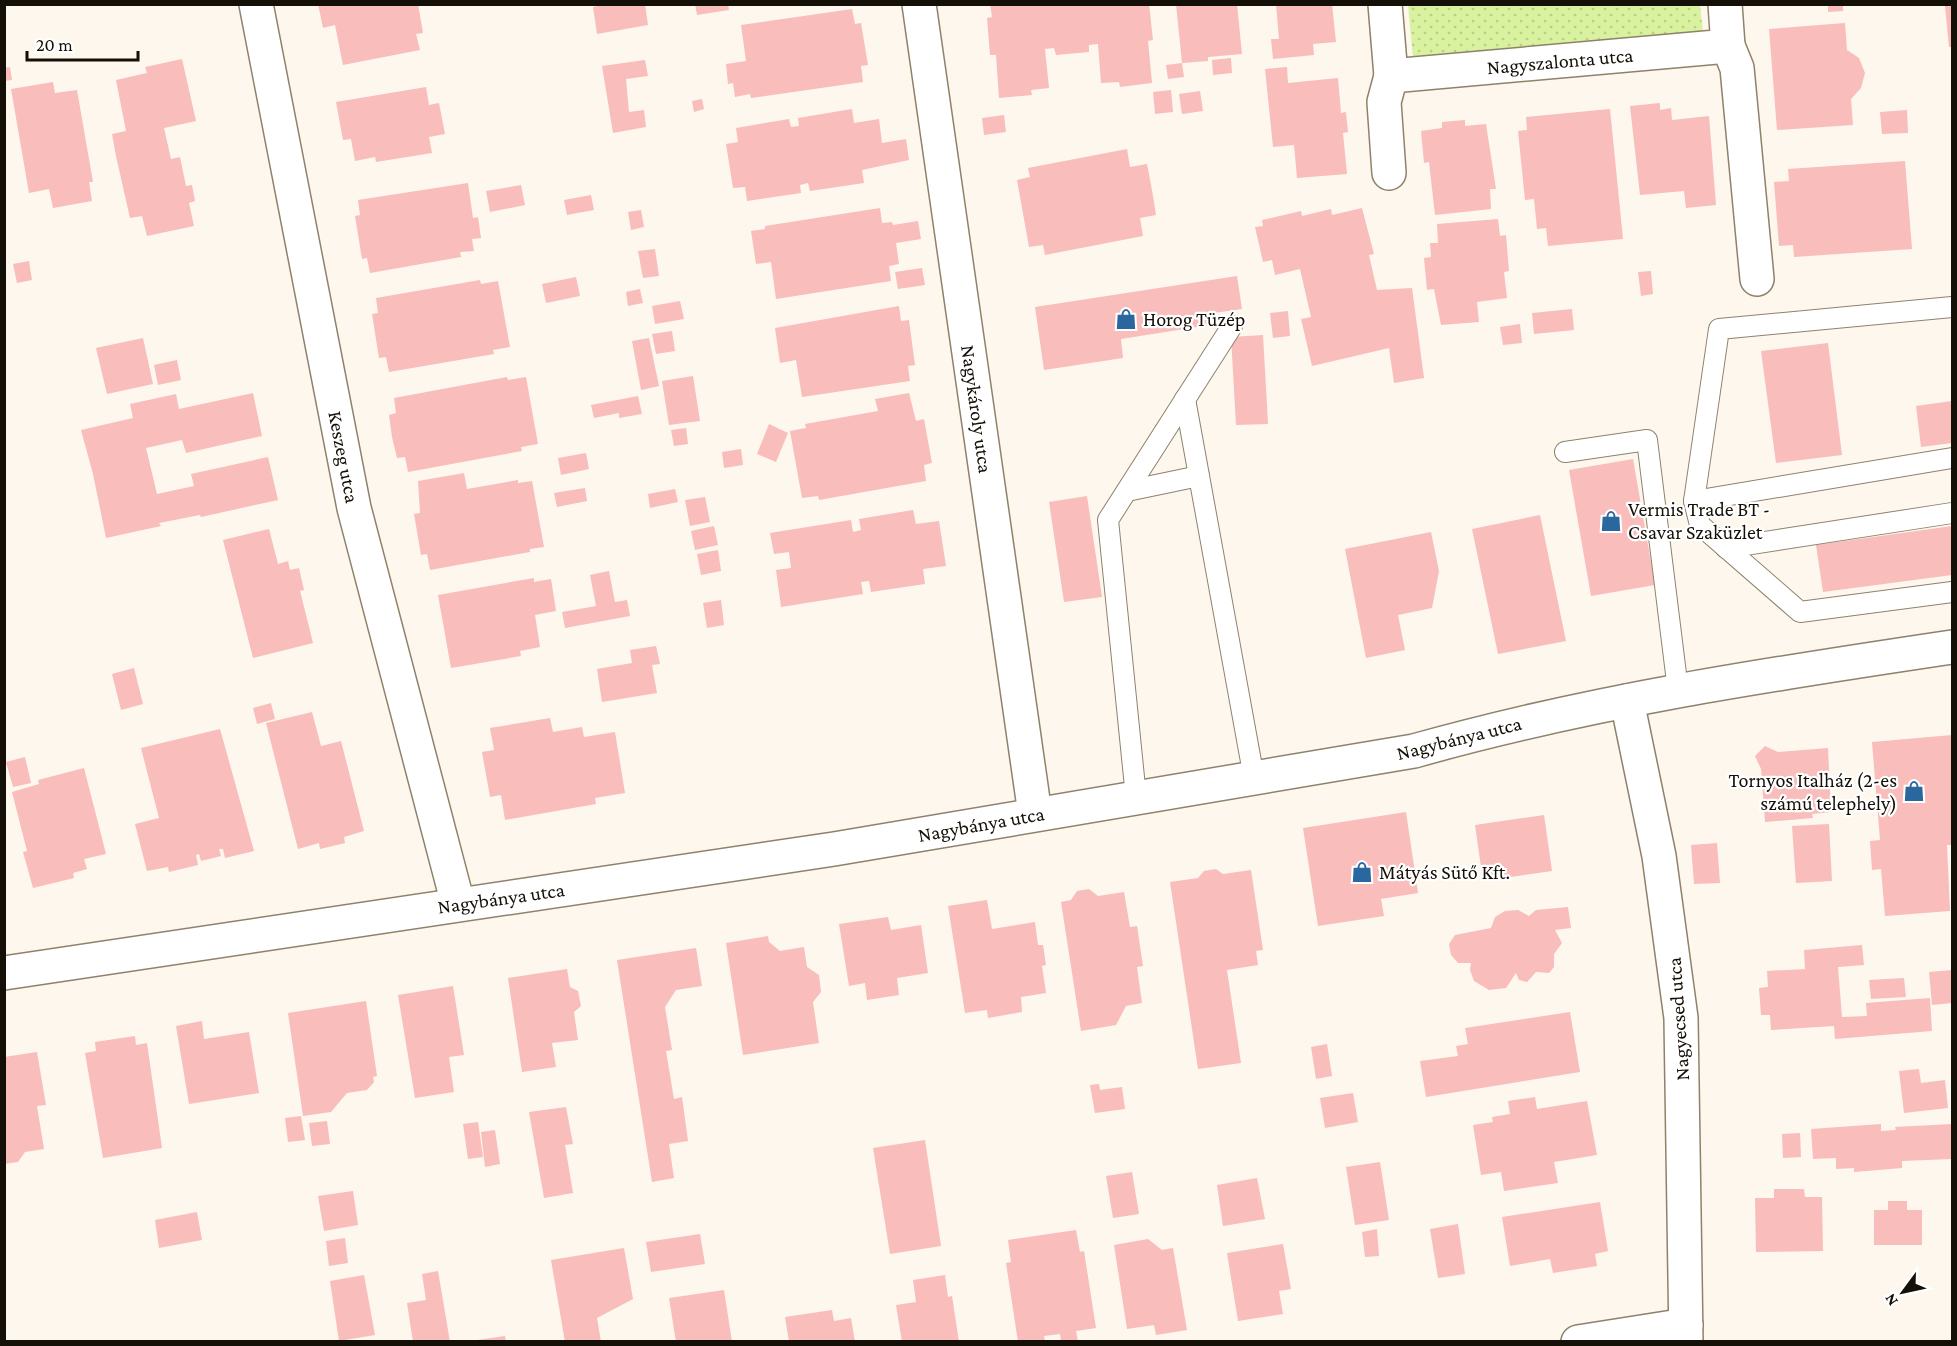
<svg xmlns="http://www.w3.org/2000/svg" width="1957" height="1346" font-family="'Crimson Pro',serif">
  <defs>
    <pattern id="grass-dots" width="8" height="8" patternUnits="userSpaceOnUse" patternTransform="scale(1.5)"><rect width="8" height="8" fill="#d9f29f"/><path d="M2 2h.1M6 6h.1" fill="none" stroke="#b9ce87" stroke-width="1.8" stroke-linecap="round"/></pattern>
  </defs>
  <rect width="100%" height="100%" fill="#fdf7ed"/>
  <path fill="url(#grass-dots)" d="M1408 5H1700L1703 32 1413 58Z"/>
  <g fill="#f9bdbb">
    <path d="M318 4H418L423 33 416 34 420 50 343 65 335 25 323 28Z"/>
    <path d="M609 4H645L648 25 597 34 593 7Z"/>
    <path d="M695 4H728L729 10 697 15Z"/>
    <path d="M990 4H1149L1153 40 1148 41 1152 83 1120 87 1119 82 1101 83 1098 44 1089 45V52L1056 55 1054 48 1045 49 1049 88 1031 90 1032 95 999 98 996 55H990L987 18 992 17Z"/>
    <path d="M1176 4H1237L1242 54 1208 57V61L1182 63 1184 77 1168 79 1166 65 1182 63Z"/>
    <path d="M1276 4H1332L1336 42 1313 44 1314 55 1273 59 1271 39H1279Z"/>
    <path d="M1828 4H1843V11L1828 12Z"/>
    <path d="M1952 5V47H1949L1945 6Z"/>
    <path d="M852 9 855 24 861 23 868 65 861 66 863 82 751 98 750 94 735 97 733 83 728 84 726 64 746 61 741 25Z"/>
    <path d="M1845 23 1847 50 1859 58 1865 73 1861 88 1851 99 1853 125 1777 130 1769 29Z"/>
    <path d="M1231 58 1232 73 1213 75 1212 60Z"/>
    <path d="M182 59 196 121 164 128 171 159 180 157 186 186 192 185 195 201 189 203 194 226 147 236 142 216 130 218 116 156 112 134 126 131 116 80 147 73 145 67Z"/>
    <path d="M645 60 648 76 626 79 629 112 644 110 646 127 613 133 602 66Z"/>
    <path d="M10 67 12 80 4 81V68Z"/>
    <path d="M1287 67 1288 83 1338 78 1341 113 1346 112 1348 132 1343 133 1347 174 1297 178 1294 145 1273 147 1265 69Z"/>
    <path d="M53 82 55 93 77 90 93 182H89L92 201 53 208 49 189 29 193 11 89Z"/>
    <path d="M426 87 429 105 439 103 445 134 429 137 432 153 376 162 375 157 355 161 351 139 343 140 336 102Z"/>
    <path d="M1171 90 1173 112 1155 114 1153 92Z"/>
    <path d="M1200 91 1203 111 1182 114 1179 94Z"/>
    <path d="M702 99 704 109 694 112 692 101Z"/>
    <path d="M1660 103V110L1671 108 1672 120 1709 116 1716 205 1686 208 1684 191 1640 195 1630 106Z"/>
    <path d="M852 109 854 123 879 119 882 143 906 139 909 160 862 170 864 183 810 191 808 183 800 185 801 193 747 201 745 187 733 188 726 144 738 142 736 128 789 119 791 127 799 126 798 118Z"/>
    <path d="M1610 109 1623 239 1548 246 1546 228 1537 229 1534 199 1525 200 1518 131 1527 130 1526 117Z"/>
    <path d="M1907 110 1908 133 1882 134 1880 112Z"/>
    <path d="M1004 115 1006 132 984 135 982 118Z"/>
    <path d="M1465 120V126L1486 124 1496 189H1490L1491 209 1435 215 1429 162 1424 163 1421 131 1442 128V122Z"/>
    <path d="M1127 149 1130 167 1147 164 1152 190 1156 215 1140 218 1143 236 1045 255 1043 245 1029 247 1017 180 1030 177 1028 168Z"/>
    <path d="M1905 161 1912 249 1794 257 1793 245 1779 246 1774 182 1789 181 1788 169Z"/>
    <path d="M468 183 473 218 478 217 481 238 472 239 474 251 460 252 461 257 370 273 367 258 362 259 355 216 360 215 358 200Z"/>
    <path d="M521 185 525 205 490 212 486 191Z"/>
    <path d="M591 195 594 210 567 215 564 200Z"/>
    <path d="M880 208 882 223 892 222 893 225 918 221 921 239 896 243 899 264 889 266 891 281 776 299 771 262 756 264 751 231 765 229V226Z"/>
    <path d="M1362 208 1374 254 1369 255 1377 290 1412 288 1424 378 1394 383 1389 348 1312 366 1301 319 1311 317 1300 269 1275 275 1272 260 1263 262 1255 227 1263 226 1262 220 1301 211 1302 216 1331 209 1332 215Z"/>
    <path d="M641 210 644 227 631 230 628 212Z"/>
    <path d="M1498 219 1500 236 1506 235 1509 271 1504 272 1507 298 1477 302 1479 322 1441 325 1434 289 1427 290 1424 258 1431 257 1430 243H1438L1437 224Z"/>
    <path d="M655 249 659 276 643 278 638 251Z"/>
    <path d="M29 261 32 280 17 283 13 264Z"/>
    <path d="M922 268 925 285 898 289 895 272Z"/>
    <path d="M1651 271 1653 294 1641 296 1638 272Z"/>
    <path d="M1237 276 1242 309 1214 313 1216 324 1121 339 1123 358 1044 370 1035 307Z"/>
    <path d="M576 277 580 296 546 303 542 284Z"/>
    <path d="M480 280 481 284 498 281 510 347 493 350 494 354 389 372 386 357 379 358 372 314 378 313 376 298Z"/>
    <path d="M640 289 643 303 628 306 626 292Z"/>
    <path d="M680 301 684 319 655 324 652 306Z"/>
    <path d="M899 306 901 321 909 320 912 343 915 365 908 366 910 381 802 397 796 360 780 363 775 328Z"/>
    <path d="M1572 309 1574 330 1534 334 1532 313Z"/>
    <path d="M1288 311 1290 336 1273 338 1270 313Z"/>
    <path d="M1520 324 1522 343 1503 345 1500 327Z"/>
    <path d="M672 331 675 351 656 354 652 334Z"/>
    <path d="M1263 335 1268 424 1236 425 1231 337Z"/>
    <path d="M143 338 153 384 107 394 96 348Z"/>
    <path d="M649 338 659 386 641 390 632 341Z"/>
    <path d="M1828 343 1842 455 1776 463 1761 351Z"/>
    <path d="M177 360 181 380 158 385 154 365Z"/>
    <path d="M693 376 700 421 669 425 662 381Z"/>
    <path d="M507 377 508 380 526 377 538 444 521 447 522 451 408 472 405 457 397 458 392 437 389 415 396 413 394 398Z"/>
    <path d="M253 393 262 436 186 453 182 440 146 448 157 494 194 486 191 474 268 457 278 500 201 517 200 515 159 523 161 526 106 538 93 474 81 430 133 418 130 404 176 394 179 409Z"/>
    <path d="M909 393 916 421 924 419 932 463 924 465 926 481 819 500 818 496 802 498 790 431 806 428 805 424 878 411 875 399Z"/>
    <path d="M638 396 642 414 619 418V413L594 418 591 405Z"/>
    <path d="M1952 401V443L1921 447 1916 406Z"/>
    <path d="M769 424 788 433 776 462 757 454Z"/>
    <path d="M686 428 688 444 674 446 671 430Z"/>
    <path d="M741 449 743 465 724 468 722 452Z"/>
    <path d="M586 453 589 469 561 475 558 458Z"/>
    <path d="M1633 459 1655 585 1591 596 1569 470Z"/>
    <path d="M464 473 467 489 518 480V483L532 481 544 547 530 549V552L430 570 427 554 421 555 414 514 420 513 418 481Z"/>
    <path d="M585 488 587 501 557 507 554 493Z"/>
    <path d="M675 489 678 502 650 508 648 494Z"/>
    <path d="M1087 496 1102 597 1064 602 1049 502Z"/>
    <path d="M705 497 710 522 690 526 685 500Z"/>
    <path d="M913 510 916 524 939 521 946 566 923 569 925 584 871 592 869 581 861 582 863 594 781 607 776 570 791 568 789 552 774 554 770 533 851 520 853 532 861 530 859 519Z"/>
    <path d="M1540 515 1566 641 1498 654 1472 529Z"/>
    <path d="M714 526 718 545 695 550 691 531Z"/>
    <path d="M1952 526V575L1823 592 1816 545Z"/>
    <path d="M269 529 278 564 288 561 290 570 299 568 304 590 300 591 313 643 253 658 223 540Z"/>
    <path d="M1431 532 1439 571 1432 608 1398 615 1405 650 1366 658 1345 549Z"/>
    <path d="M718 550 721 571 701 575 697 554Z"/>
    <path d="M609 571 615 602 627 600 630 616 565 628 562 612 596 606 590 575Z"/>
    <path d="M534 578V582L551 579 556 611 535 615 540 647 520 651 521 656 451 668 438 595Z"/>
    <path d="M721 600 724 625 707 628 703 603Z"/>
    <path d="M656 646 660 664 652 665 657 693 602 702 597 669 632 663 630 650Z"/>
    <path d="M134 668 143 704 121 710 112 674Z"/>
    <path d="M271 703 275 719 257 724 253 708Z"/>
    <path d="M312 712 321 746 341 741 364 831 344 837 345 843 320 849 319 843 298 849 266 723Z"/>
    <path d="M550 718 553 732 582 727 584 737 615 732 625 793 595 798 596 804 505 820 501 795 490 797 482 752 494 750 490 728Z"/>
    <path d="M220 729 254 851 225 858 223 849H219L221 856 201 861 199 854 196 855 198 865 169 872 168 867 147 871 135 824 159 818 141 748Z"/>
    <path d="M1952 735V845H1947L1950 911 1885 916 1881 869 1872 870 1870 841 1880 840 1872 742Z"/>
    <path d="M1765 746 1778 752 1828 748 1831 812 1812 814 1813 818 1765 822 1761 769 1755 756Z"/>
    <path d="M25 757 31 783 13 787 6 762Z"/>
    <path d="M84 768 106 854 84 859 87 869 73 873 74 878 33 888 23 852 27 851 12 792 39 784 38 780Z"/>
    <path d="M1406 812 1418 893 1381 899 1384 916 1318 926 1303 828Z"/>
    <path d="M1544 815 1552 871 1483 881 1475 825Z"/>
    <path d="M1829 824 1832 881 1796 883 1792 826Z"/>
    <path d="M1717 843 1720 883 1694 884 1691 845Z"/>
    <path d="M1216 869 1223 874 1251 870 1263 950 1256 951 1258 965 1227 970 1241 1063 1198 1069 1170 882 1198 878 1204 871Z"/>
    <path d="M1089 889 1098 896 1124 892 1130 927 1137 926 1143 966 1137 967 1142 1003 1126 1006 1116 1025 1081 1031 1061 902 1071 900 1077 891Z"/>
    <path d="M987 900 992 929 1035 922 1038 945H1043L1046 965 1042 966 1046 993 1021 997 1022 1012 988 1018 987 1010 965 1013 948 906Z"/>
    <path d="M1568 907 1571 928 1555 930 1562 943 1554 954V967L1549 973 1536 972 1527 982 1519 980 1516 973 1506 988 1489 990 1474 981 1470 970 1471 963H1458L1451 955 1449 944 1455 935 1491 928 1495 917 1505 911 1518 910 1529 916 1536 910Z"/>
    <path d="M888 917 891 930 921 925 928 973 897 978 899 995 867 1000 865 983 849 986 839 924Z"/>
    <path d="M768 936 769 942 780 951 804 947 807 967 819 975 821 992 813 1002 819 1043 743 1055 726 943Z"/>
    <path d="M1862 945 1864 965 1838 967 1842 1017 1867 1016 1866 1003 1930 998 1932 1031 1835 1039 1834 1026 1771 1030 1770 1015H1761L1759 988 1768 987 1767 971 1805 969 1804 950Z"/>
    <path d="M696 948 702 986 676 990 665 1007 672 1050 666 1051 674 1099 682 1097 688 1141 669 1144 674 1178 652 1182 617 960Z"/>
    <path d="M567 969 570 987 578 991 581 1006 574 1012 578 1040 552 1043 556 1067 522 1072 508 978Z"/>
    <path d="M1952 970V1003L1932 1005 1929 972Z"/>
    <path d="M1904 978 1906 997 1871 999 1869 980Z"/>
    <path d="M453 986 464 1055 449 1057 454 1092 415 1098 398 995Z"/>
    <path d="M366 1001 377 1076 373 1077 374 1082 367 1090 347 1093 331 1112 303 1116 288 1013Z"/>
    <path d="M1570 1012 1580 1072 1426 1097 1420 1061 1458 1056 1456 1046 1468 1044 1465 1028Z"/>
    <path d="M202 1021 204 1039 249 1032 259 1093 189 1104 176 1026Z"/>
    <path d="M135 1036 136 1045 147 1043 162 1148 103 1158 85 1053 96 1051 95 1042Z"/>
    <path d="M1327 1044 1332 1076 1316 1079 1311 1047Z"/>
    <path d="M37 1052 46 1105 37 1106 44 1149 25 1152 18 1162 4 1164V1057Z"/>
    <path d="M1919 1069 1921 1083 1945 1080 1948 1108 1904 1113 1899 1071Z"/>
    <path d="M1099 1084 1100 1090 1122 1087 1125 1109 1095 1113 1090 1085Z"/>
    <path d="M1353 1093 1358 1122 1325 1128 1320 1098Z"/>
    <path d="M1535 1097 1537 1109 1587 1101 1597 1155 1554 1162 1558 1183 1504 1191 1501 1172 1481 1175 1473 1125 1493 1122 1492 1117 1510 1114 1508 1101Z"/>
    <path d="M566 1107 573 1144 565 1145 573 1193 544 1198 529 1112Z"/>
    <path d="M301 1116 305 1140 288 1142 285 1118Z"/>
    <path d="M327 1121 330 1144 312 1146 309 1123Z"/>
    <path d="M478 1122 483 1157 468 1159 463 1124Z"/>
    <path d="M1881 1124V1131L1896 1130 1895 1127 1952 1124V1159L1902 1161V1168L1854 1172V1168L1836 1169V1158L1813 1159 1811 1129Z"/>
    <path d="M495 1130 500 1164 485 1167 481 1132Z"/>
    <path d="M1800 1133 1801 1157 1783 1158 1782 1134Z"/>
    <path d="M925 1140 941 1246 890 1254 873 1148Z"/>
    <path d="M1380 1162 1389 1220 1355 1225 1346 1167Z"/>
    <path d="M1132 1172 1139 1214 1113 1218 1106 1176Z"/>
    <path d="M1257 1178 1265 1219 1223 1226 1217 1185Z"/>
    <path d="M1774 1189H1804L1805 1197H1822L1823 1251 1756 1252 1755 1198H1774Z"/>
    <path d="M353 1191 358 1225 324 1231 318 1196Z"/>
    <path d="M1888 1201H1907V1210H1922V1245H1874V1210H1888Z"/>
    <path d="M1600 1202 1608 1251 1595 1254 1597 1266 1553 1273 1550 1259 1510 1266 1502 1217Z"/>
    <path d="M197 1212 202 1240 159 1248 155 1220Z"/>
    <path d="M1458 1224 1465 1274 1438 1278 1430 1229Z"/>
    <path d="M1377 1229 1379 1256 1365 1257 1362 1232Z"/>
    <path d="M1076 1230 1080 1252 1084 1251 1096 1328 1076 1331 1078 1342H1061L1060 1334 1044 1336 1045 1342H1018L1006 1263 1011 1262 1008 1240Z"/>
    <path d="M700 1234 705 1264 651 1272 646 1242Z"/>
    <path d="M345 1238 348 1263 329 1266 326 1241Z"/>
    <path d="M1148 1239 1162 1250 1173 1248 1187 1330 1156 1335 1154 1325 1127 1329 1114 1245Z"/>
    <path d="M1283 1244 1291 1289 1279 1291 1283 1314 1238 1321 1227 1253Z"/>
    <path d="M624 1248 633 1299 597 1318 601 1342H565L551 1260Z"/>
    <path d="M438 1271 450 1342H413L407 1303 426 1300 422 1274Z"/>
    <path d="M364 1275 375 1335 339 1341 330 1281Z"/>
    <path d="M945 1275 948 1297 952 1296 959 1342H902L896 1305 916 1302 913 1280Z"/>
    <path d="M724 1290 732 1342H676L669 1298Z"/>
    <path d="M832 1310 834 1321 851 1318 855 1342H789L785 1317Z"/>
    <path d="M505 1336 506 1342H477V1340Z"/>
  </g>
  <g fill="none" stroke-linecap="round" stroke-linejoin="round">
    <defs>
      <g id="service">
        <path d="M1952 307 1719 329 1694 501 1700 525 1800 612 1952 592"/>
        <path d="M1185 399 1254 778"/>
        <path d="M1565 452 1647 440 1678 690"/>
        <path d="M1127 491 1199 476"/>
        <path d="M1694 501 1952 458"/>
        <path d="M1726 548 1952 513"/>
        <path d="M1136 797 1108 520 1232 326"/>
      </g>
      <g id="minor">
        <path d="M256 4 354 508 458 904"/>
        <path d="M919 4 1035 814"/>
        <path d="M1385 4 1391 76 1728 46 1725 4"/>
        <path d="M1728 46 1737 68 1757 279"/>
        <path d="M1389 173 1384 102 1391 76"/>
        <path d="M1627 701 1659 856 1681 1018 1686 1342"/>
        <path d="M4 973 834 849 1414 751C1591 701 1771 674 1952 647"/>
        <path d="M1578 1342 1686 1325"/>
      </g>
    </defs>
    <use href="#service" stroke="#8e826a" stroke-width="22"/>
    <use href="#minor" stroke="#8e826a" stroke-width="36"/>
    <use href="#service" stroke="#fff" stroke-width="20"/>
    <use href="#minor" stroke="#fff" stroke-width="33"/>
  </g>
  <defs>
    <symbol id="shop-bare" viewBox="-9 -9 18 18"><path d="M-5-2.5h2.3a2.7 3.5 0 0 1 5.4 0H5L5.5 6h-11ZM-1.5-2.5h3a1.5 2.3 0 0 0-3 0Z" fill="#2b679f" stroke="#fff" stroke-width="2.5" paint-order="stroke"/></symbol>
  </defs>
  <g fill-rule="evenodd">
    <use href="#shop-bare" x="1111" y="304" width="30" height="30"/>
    <use href="#shop-bare" x="1596" y="506" width="30" height="30"/>
    <use href="#shop-bare" x="1899" y="776" width="30" height="30"/>
    <use href="#shop-bare" x="1347" y="857" width="30" height="30"/>
  </g>
  <g text-anchor="middle" dominant-baseline="central" stroke-width="4.5" stroke-linejoin="round" paint-order="stroke">
    <g font-size="20" fill="#140f07" stroke="#fff">
      <text transform="translate(1560 61) rotate(-5)">Nagyszalonta utca</text>
      <text transform="translate(977 409) rotate(82)">Nagykároly utca</text>
      <text transform="translate(344 457) rotate(79)">Keszeg utca</text>
      <text transform="translate(1459 738) rotate(-14)">Nagybánya utca</text>
      <text transform="translate(981 824) rotate(-10)">Nagybánya utca</text>
      <text transform="translate(501 898) rotate(-8)">Nagybánya utca</text>
      <text transform="translate(1678 1019) rotate(-94)">Nagyecsed utca</text>
    </g>
    <g font-size="20" fill="#140f07" stroke="#fff" text-anchor="start">
      <text x="1143" y="319">Horog Tüzép</text>
      <text x="1628" y="509">Vermis Trade BT -<tspan x="1628" dy="23">Csavar Szaküzlet</tspan></text>
      <text x="1897" y="780" text-anchor="end">Tornyos Italház (2-es<tspan x="1897" dy="23">számú telephely)</tspan></text>
      <text x="1379" y="872">Mátyás Sütő Kft.</text>
    </g>
  </g>
  <rect width="1957" height="1346" fill="none" stroke="#140f07" stroke-width="12"/>
  <g transform="translate(1903 1292) rotate(237)" stroke="#ffffff" stroke-width="4.5" paint-order="stroke">
  <path d="M0-4.5L10 22L0 15L-10 22Z" fill="#140f07"/>
  <text y="-9" font-size="16" font-weight="bold" text-anchor="middle" fill="#140f07">N</text>
  </g>
  <path d="M27 51v9h111v-9" fill="none" stroke="#140f07" stroke-width="3"/>
  <text x="36" y="51" font-size="18" fill="#140f07" stroke="#ffffff" stroke-width="4.5" paint-order="stroke">20 m</text>
</svg>
